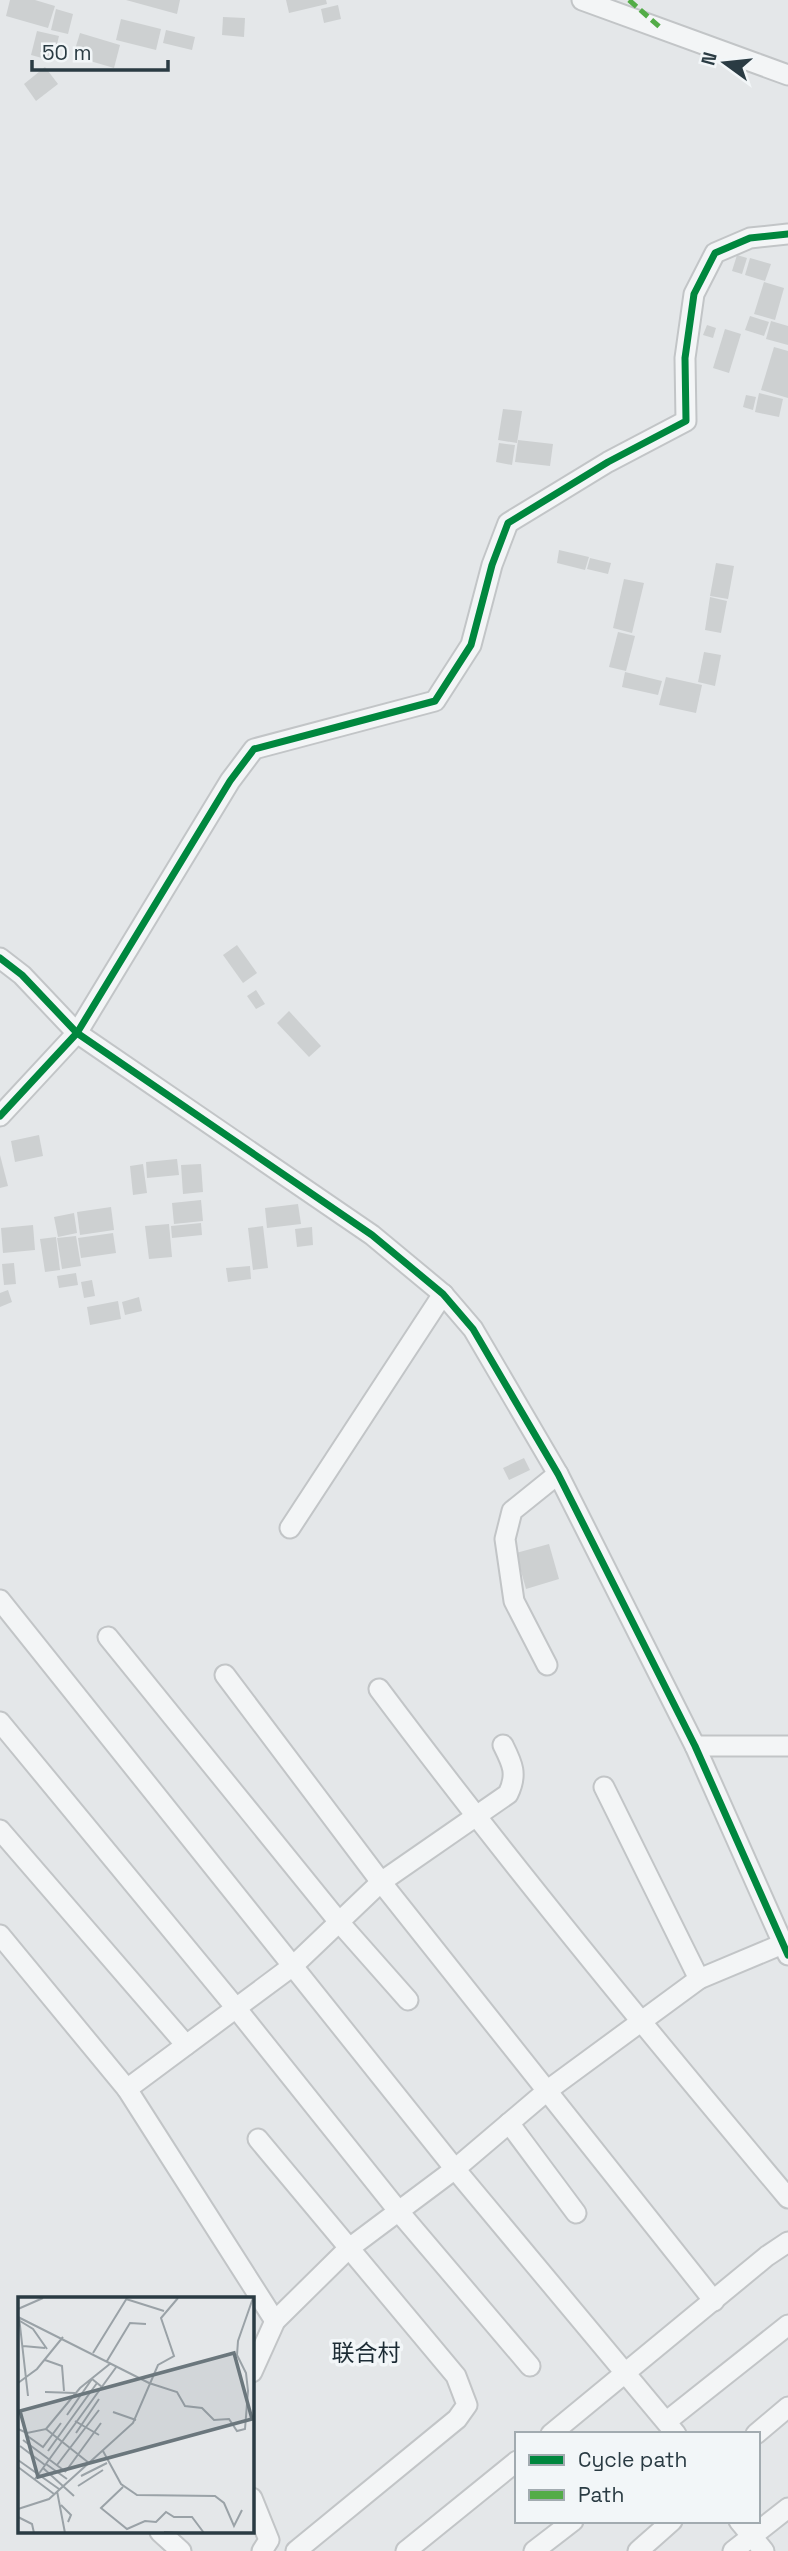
<svg xmlns="http://www.w3.org/2000/svg" width="788" height="2551" font-family="'Space Grotesk','Noto Sans SC',sans-serif">
  <rect width="100%" height="100%" fill="#e4e7e9"/>
  <g fill="#cdd0d1">
    <path d="M10 0H35L55 6 48 28 6 16Z"/>
    <path d="M126 0H180L177 14Z"/>
    <path d="M286 0H326L327 4 289 13Z"/>
    <path d="M338 5 341 19 324 23 321 9Z"/>
    <path d="M56 9 73 14 68 34 51 30Z"/>
    <path d="M223 17 245 18 244 37 222 35Z"/>
    <path d="M121 19 161 29 156 50 116 40Z"/>
    <path d="M166 30 195 37 192 50 163 43Z"/>
    <path d="M37 31 59 36 53 61 31 55Z"/>
    <path d="M80 33 120 45 114 68 73 56Z"/>
    <path d="M45 67 58 84 36 101 24 84Z"/>
    <path d="M737 255 747 258 742 274 732 271Z"/>
    <path d="M750 258 771 264 765 281 745 275Z"/>
    <path d="M764 282 784 288 775 320 754 314Z"/>
    <path d="M750 316 769 322 764 336 745 330Z"/>
    <path d="M771 321 788 326V345L766 339Z"/>
    <path d="M707 325 716 328 713 338 703 335Z"/>
    <path d="M725 329 741 334 729 373 713 368Z"/>
    <path d="M774 347 788 351V398L761 390Z"/>
    <path d="M759 393 783 399 779 417 755 412Z"/>
    <path d="M746 395 756 397 753 410 743 407Z"/>
    <path d="M503 409 522 411 517 443 498 440Z"/>
    <path d="M518 440 553 444 550 466 515 462Z"/>
    <path d="M499 443 515 445 512 465 496 462Z"/>
    <path d="M559 550 589 557 585 570 557 563Z"/>
    <path d="M590 558 611 563 608 574 587 569Z"/>
    <path d="M716 563 734 566 728 599 710 596Z"/>
    <path d="M624 579 644 583 632 633 613 628Z"/>
    <path d="M710 597 727 601 721 633 705 630Z"/>
    <path d="M618 632 635 636 626 671 609 667Z"/>
    <path d="M704 652 721 655 715 686 698 682Z"/>
    <path d="M625 672 662 681 658 695 622 687Z"/>
    <path d="M666 677 702 685 696 713 659 705Z"/>
    <path d="M237 945 257 973 243 983 223 955Z"/>
    <path d="M256 990 265 1004 256 1009 247 996Z"/>
    <path d="M289 1011 321 1046 309 1057 277 1023Z"/>
    <path d="M39 1135 43 1156 15 1162 11 1141Z"/>
    <path d="M0 1155 8 1186 0 1188Z"/>
    <path d="M177 1159 179 1175 147 1178 146 1162Z"/>
    <path d="M143 1164 147 1193 133 1195 130 1166Z"/>
    <path d="M201 1164 203 1192 183 1194 181 1165Z"/>
    <path d="M201 1200 203 1221 174 1224 172 1203Z"/>
    <path d="M298 1204 301 1224 267 1228 265 1208Z"/>
    <path d="M111 1207 114 1230 80 1235 77 1212Z"/>
    <path d="M74 1213 77 1233 58 1237 54 1217Z"/>
    <path d="M201 1223 202 1235 172 1238 171 1226Z"/>
    <path d="M169 1224 172 1257 149 1259 145 1226Z"/>
    <path d="M33 1225 35 1250 3 1253 1 1228Z"/>
    <path d="M263 1226 268 1268 253 1270 248 1228Z"/>
    <path d="M312 1227 313 1245 297 1247 295 1229Z"/>
    <path d="M113 1233 116 1253 81 1258 78 1238Z"/>
    <path d="M76 1236 81 1266 62 1269 57 1238Z"/>
    <path d="M56 1237 60 1270 45 1272 40 1239Z"/>
    <path d="M14 1263 16 1284 4 1285 2 1264Z"/>
    <path d="M250 1266 251 1279 228 1282 226 1268Z"/>
    <path d="M76 1273 78 1285 59 1288 57 1276Z"/>
    <path d="M92 1280 95 1296 84 1298 81 1282Z"/>
    <path d="M8 1290 12 1302 0 1307V1293Z"/>
    <path d="M139 1297 142 1311 125 1315 122 1302Z"/>
    <path d="M118 1301 121 1319 90 1325 87 1307Z"/>
    <path d="M524 1458 530 1470 509 1480 503 1468Z"/>
    <path d="M549 1544 559 1579 526 1589 516 1553Z"/>
  </g>
  <g fill="none" stroke-linecap="round" stroke-linejoin="round">
    <defs>
      <g id="minor">
        <path d="M582 0 788 75"/>
        <path d="M0 958 22 975 77 1033 372 1235 443 1294 473 1329 558 1474 695 1746 788 1955"/>
        <path d="M0 1116 77 1033 230 781 254 749 435 701 471 645 492 565 508 523 608 462 686 421 685 358 694 294 715 253 750 238 788 234"/>
        <path d="M290 1528 443 1294"/>
        <path d="M0 1600 455 2169 676 2434"/>
        <path d="M108 1637 339 1922 408 2000"/>
        <path d="M547 1665 514 1601 505 1539 512 1511 558 1474"/>
        <path d="M225 1675 381 1882 714 2301"/>
        <path d="M379 1689C510 1864 648 2031 788 2198"/>
        <path d="M0 1722 236 2008 400 2213 530 2366"/>
        <path d="M695 1746H788"/>
        <path d="M604 1787 699 1979"/>
        <path d="M0 1830 186 2045"/>
        <path d="M0 1935 127 2089 275 2321"/>
        <path d="M127 2089 294 1965 381 1882 508 1794C518 1774 512 1763 503 1745"/>
        <path d="M509 2123 576 2213"/>
        <path d="M258 2139 456 2376 467 2405 457 2419 296 2551"/>
        <path d="M252 2372 275 2321 348 2249 455 2169 548 2090 699 1979 785 1943"/>
        <path d="M667 2421 788 2325"/>
        <path d="M551 2434 767 2256 788 2242"/>
        <path d="M756 2434 788 2407"/>
        <path d="M252 2498 269 2540 262 2551"/>
        <path d="M739 2521 764 2551"/>
        <path d="M160 2532 181 2551"/>
        <path d="M406 2551 517 2461"/>
        <path d="M534 2551 573 2521"/>
        <path d="M638 2551 672 2521"/>
        <path d="M733 2551 788 2508"/>
      </g>
    </defs>
    <use href="#minor" stroke="#c2c5c7" stroke-width="23"/>
    <use href="#minor" stroke="#f3f5f6" stroke-width="19"/>
    <path stroke="#53ac47" stroke-width="5" stroke-dasharray="10 5" stroke-linecap="butt" d="M629 0 662 29"/>
    <defs>
      <g id="cycleway">
        <path d="M0 958 22 975 77 1033 372 1235 443 1294 473 1329 558 1474 695 1746 788 1955"/>
        <path d="M0 1116 77 1033 230 781 254 749 435 701 471 645 492 565 508 523 608 462 686 421 685 358 694 294 715 253 750 238 788 234"/>
      </g>
    </defs>
    <use href="#cycleway" stroke="#f2f6f8" stroke-width="11"/>
    <use href="#cycleway" stroke="#00873e" stroke-width="7"/>
  </g>
  <g text-anchor="middle" dominant-baseline="central" stroke-width="7" stroke-linejoin="round" paint-order="stroke">
    <g font-size="23" fill="#1c2b34" stroke="#f2f6f8">
      <text x="366" y="2353">联合村</text>
    </g>
  </g>
  <g transform="translate(18 2297)">
    <rect width="236" height="236" fill="#e4e7e9"/>
    <path fill="none" stroke="#9aa2a7" stroke-width="2" d="M108 2 146 14M0 12 25 1M0 20 131 86 159 95 167 109 184 111 196 123 211 122 219 134 227 132 230 94 228 76 219 58 220 44 235 1M1 20 10 99M2 24 15 32 29 52M5 49 27 51M75 56 109 1M27 63 44 69 46 94M89 64 112 26 128 27M0 86 19 72 45 40M27 95 57 96M95 115 118 123M49 118 74 82 84 90M57 124 81 138M0 132 9 136 28 132 71 166M28 132 62 91 93 66M58 136 81 102M8 138 25 150 43 126M5 143 48 175M2 149 27 168M30 154 79 86M85 154 103 187 119 198 197 199 206 206 216 229 224 213M0 163 41 192M28 167 49 182M39 168 81 113M0 170 36 197M25 171 56 199M48 174 83 126M63 179 89 166M17 182 99 69M60 189 85 173M105 190 83 211 109 232 127 224 138 225 148 215 156 220H174L186 236M39 194 47 236M43 208 53 218 50 225M0 212 31 202 115 126 140 68 156 59 143 21 160 1M0 220 14 227 16 236M146 235 169 236"/>
    <path fill="#6b777d" fill-opacity="0.15" stroke="#6b777d" stroke-width="3.5" d="M216 56 234 122 20 180 2 114Z"/>
    <rect width="236" height="236" fill="none" stroke="#2a3b43" stroke-width="3.5"/>
  </g>
  <rect x="515" y="2432" width="245" height="91" fill="#f2f6f8" stroke="#a2abb0" stroke-width="2"/>
  <rect x="529" y="2455" width="35" height="10" fill="#00873e" stroke="#a2abb0" stroke-width="2"/>
  <text x="578" y="2467" font-size="21" fill="#2a3b43">Cycle path</text>
  <rect x="529" y="2490" width="35" height="10" fill="#53ac47" stroke="#a2abb0" stroke-width="2"/>
  <text x="578" y="2502" font-size="21" fill="#2a3b43">Path</text>
  <g transform="translate(725 63) rotate(285)" stroke="#f2f6f8" stroke-width="5" paint-order="stroke">
  <path d="M0-5L12 26L0 18L-12 26Z" fill="#2a3b43"/>
  <text y="-10" font-size="19" font-weight="bold" text-anchor="middle" fill="#2a3b43">N</text>
  </g>
  <path d="M32 60v10h136v-10" fill="none" stroke="#2a3b43" stroke-width="3.5"/>
  <text x="42" y="60" font-size="21" fill="#2a3b43" stroke="#f2f6f8" stroke-width="5" paint-order="stroke">50 m</text>
</svg>
